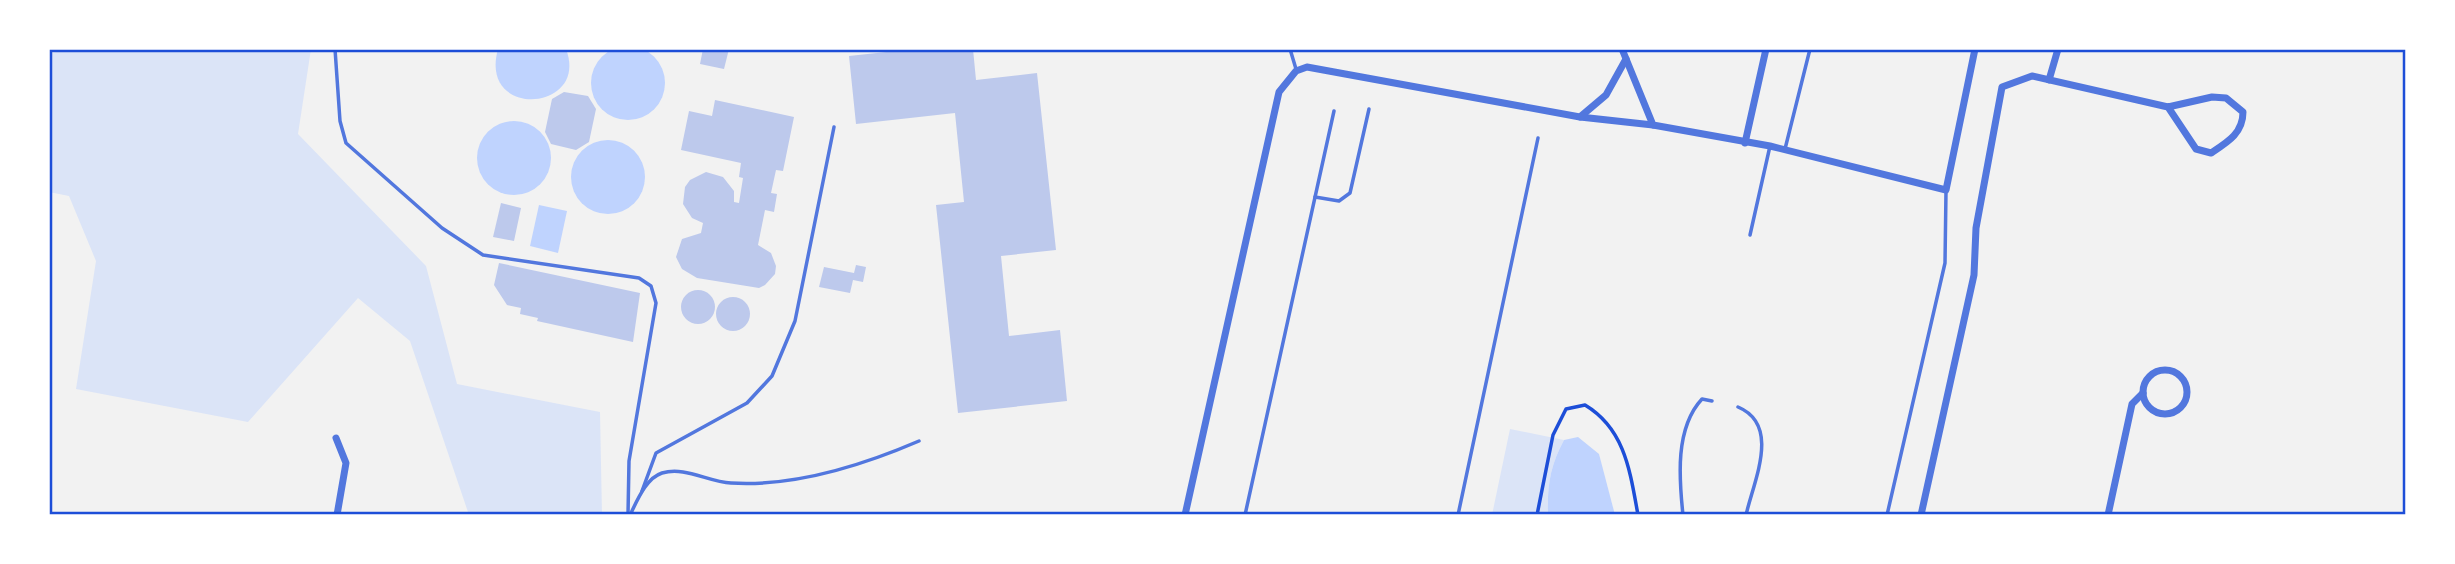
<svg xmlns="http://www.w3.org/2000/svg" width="2455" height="564" font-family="Signika,sans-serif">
  <rect width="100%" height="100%" fill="#f2f2f2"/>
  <g fill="#dbe4f7">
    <path d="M67 49H311L298 134 426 266 457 384 600 412 602 515H469L410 341 358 298 248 422 76 389 96 261 69 196 49 192V54Z"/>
    <path d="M1510 429 1564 440C1550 466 1547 486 1548 515H1492Z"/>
  </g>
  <g fill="#bfd3fe">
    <circle cx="628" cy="83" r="37"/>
    <path d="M498 49H566C590 112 478 120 498 49Z"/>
    <circle cx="514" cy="158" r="37"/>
    <circle cx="608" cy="177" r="37"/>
    <path d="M539 205 567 211 558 253 530 246Z"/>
    <path d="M1578 437 1599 454 1615 515H1548C1547 486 1550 466 1564 440Z"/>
  </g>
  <g fill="#bdc9ec">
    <path d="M703 49H729L724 69 700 64Z"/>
    <path d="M914 49H973L976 80 1037 73 1056 250 1001 256 1009 336 1060 330 1067 401 958 413 936 205 964 202 955 113 856 124 849 56Z"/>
    <path d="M564 92 588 96 596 109 589 142 576 150 551 144 545 132 552 99Z"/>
    <path d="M715 100 794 117 783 171 776 170 771 193 777 194 774 212 765 210 758 245 771 253 776 266 775 274 765 285 759 288 697 278 682 269 676 257 682 239 701 233 703 223 692 218 683 204 685 187 690 180 706 172 723 177 734 191V202L739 203 743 178 739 177 741 163 681 150 689 111 712 116Z"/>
    <path d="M501 203 521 208 514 241 493 237Z"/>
    <path d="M499 263 640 293 633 342 537 321 538 318 520 314 521 308 507 305 494 285Z"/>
    <path d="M856 265 866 267 863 282 853 280 850 293 819 287 824 267 854 273Z"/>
    <circle cx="698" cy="307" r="17"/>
    <circle cx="733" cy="314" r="17"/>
  </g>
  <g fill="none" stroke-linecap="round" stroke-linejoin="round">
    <path stroke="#1d4ed8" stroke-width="3.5" d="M1537 515 1553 435 1566 409 1585 405C1625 429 1630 471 1638 515"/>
    <g stroke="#5277de" stroke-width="3.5">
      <path d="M335 49 340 121 346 143 442 228 483 255 639 278 651 286 656 303 629 461 628 515"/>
      <path d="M1290 49 1296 69"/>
      <path d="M1785 149 1810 49"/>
      <path d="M1315 197 1339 201 1350 193 1369 109"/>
      <path d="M1750 235 1770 146"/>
      <path d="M1738 407C1781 425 1754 480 1746 515"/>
      <path d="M642 491 656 453 747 403 772 376 795 321 834 127"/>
      <path d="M630 515C637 501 646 478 662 473 685 466 708 482 731 483 795 487 861 466 919 441"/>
      <path d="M1245 515 1334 111"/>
      <path d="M1458 515 1538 138"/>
      <path d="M1683 515C1679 478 1675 428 1702 399L1712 401"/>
      <path d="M1887 515 1945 263 1946 191"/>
    </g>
    <g stroke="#5277de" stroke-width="7">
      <path d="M1622 49 1653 125 1770 146 1946 190 1975 49"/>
      <path d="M2049 80 2058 49"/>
      <path d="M1580 117 1653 125"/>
      <path d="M1745 143 1766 49"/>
      <circle cx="2165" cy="392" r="22"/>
      <path d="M336 438 346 463 337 515"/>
      <path d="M1185 515 1279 92 1296 71 1307 67 1580 117 1606 95 1626 59"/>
      <path d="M1921 515 1974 275 1976 228 2002 87 2032 76 2168 107 2212 97 2226 98 2243 112C2243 133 2228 142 2211 153L2196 149 2168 107"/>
      <path d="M2108 515 2132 404 2143 393"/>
    </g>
  </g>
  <rect width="2455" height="564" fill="none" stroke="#ffffff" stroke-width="102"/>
  <rect x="51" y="51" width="2353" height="462" fill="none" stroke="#1d4ed8" stroke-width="2.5"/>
</svg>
